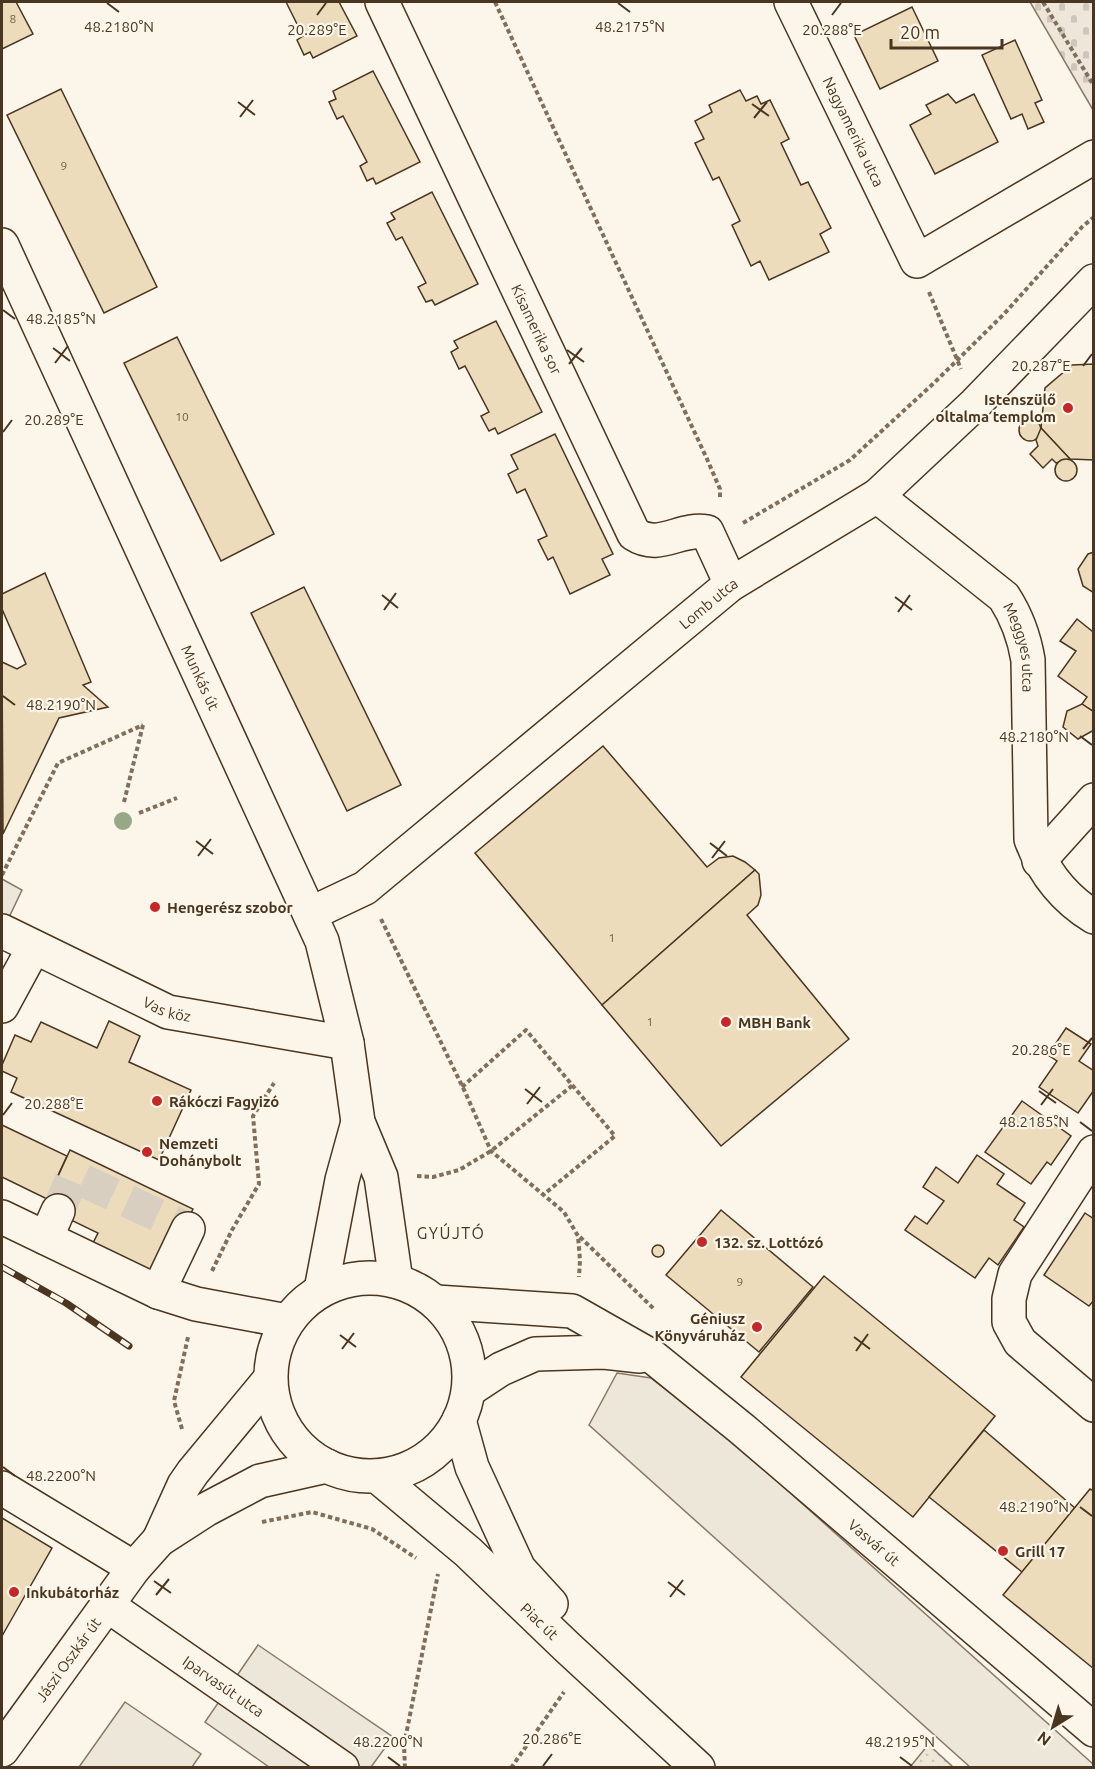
<svg xmlns="http://www.w3.org/2000/svg" width="1095" height="1769" font-family="Ubuntu,sans-serif">
  <defs>
    <pattern id="cemetery-stones" width="16" height="16" patternUnits="userSpaceOnUse" patternTransform="scale(1.5)"><rect width="16" height="16" fill="#ede6d9"/><path d="M2 7V4a2 2 0 0 1 4 0v3zM10 15v-3a2 2 0 0 1 4 0v3z" fill="#cdc6ba"/></pattern>
    <pattern id="park-dots" width="8" height="8" patternUnits="userSpaceOnUse" patternTransform="scale(1.5)"><rect width="8" height="8" fill="#ede6d9"/><path d="M2 2h.1M6 6h.1" fill="none" stroke="#cdc6ba" stroke-width="1.8" stroke-linecap="round"/></pattern>
  </defs>
  <rect width="100%" height="100%" fill="#fbf6e9"/>
  <path fill="url(#cemetery-stones)" stroke="#887966" stroke-width="1.5" d="M1030 2H1093V110Z"/>
  <path fill="url(#park-dots)" stroke="#887966" stroke-width="1.5" d="M928 1745H929L953 1767H910Z"/>
  <g fill="#ede7d9" stroke="#887966" stroke-width="1.5">
    <path d="M2 879 22 890 2 932Z"/>
    <path d="M617 1373 651 1378 739 1447 1093 1764V1767H970L589 1425Z"/>
    <path d="M258 1645 393 1737 371 1767H269L205 1722Z"/>
    <path d="M125 1702 201 1754 192 1767H79Z"/>
  </g>
  <g fill="#ecdcbc" stroke="#4a3520" stroke-width="1.5">
    <path d="M2 2H16L33 34 2 49Z"/>
    <path d="M286 2H339L357 36 313 58 310 52 304 55 297 40 303 36Z"/>
    <path d="M912 7 938 61 880 89 854 35Z"/>
    <path d="M1015 40 1042 100 1035 103 1044 122 1028 129 1022 114 1011 119 982 55Z"/>
    <path d="M373 71 420 162 376 184 373 178 367 181 360 166 367 162 343 116 337 119 329 102 336 99 333 91Z"/>
    <path d="M61 89 157 287 104 313 7 115Z"/>
    <path d="M740 90 746 101 757 96 761 104 770 100 789 139 781 143 801 185 808 182 831 228 820 234 829 252 769 280 760 261 751 266 732 225 740 221 719 177 713 180 695 143 704 139 695 121 712 112 709 105Z"/>
    <path d="M948 94 956 103 974 94 998 142 935 174 910 125 931 114 926 105Z"/>
    <path d="M432 192 478 284 435 305 432 300 426 302 418 287 426 283 402 237 396 240 387 223 395 219 391 213Z"/>
    <path d="M496 321 542 412 498 434 495 428 489 431 481 416 489 412 465 366 459 369 451 352 458 348 454 341Z"/>
    <path d="M177 337 274 534 221 561 124 363Z"/>
    <path d="M1094 364V460L1070 459 1041 428 1045 388 1072 365Z"/>
    <circle cx="1030" cy="430" r="11"/>
    <path d="M1041 428 1070 459 1056 463 1052 459 1043 468 1030 454 1038 446 1036 440Z"/>
    <path d="M555 434 613 554 602 559 610 575 570 594 553 557 548 560 538 540 547 536 525 489 517 493 508 474 518 469 511 455Z"/>
    <circle cx="1066" cy="470" r="11"/>
    <path d="M1094 552V593L1083 586 1078 569 1088 554Z"/>
    <path d="M45 573 91 682 83 685 108 707 59 718 3 834 2 662 17 669 26 664 2 609V594Z"/>
    <path d="M304 587 401 785 347 811 251 613Z"/>
    <path d="M1077 619 1092 631 1094 629V712L1082 704 1087 697 1058 676 1076 651 1060 641Z"/>
    <path d="M1082 704 1094 712V730L1078 739 1063 727 1067 711Z"/>
    <path d="M603 746 707 867 719 858 733 856 745 862 755 870 602 1005 475 853Z"/>
    <path d="M755 870 759 874 761 895 758 905 747 915 849 1039 721 1146 602 1005Z"/>
    <path d="M109 1021 140 1036 129 1062 191 1090 159 1160 11 1092 17 1078 2 1071V1065L15 1035 31 1042 41 1022 97 1048Z"/>
    <path d="M1066 1028 1091 1044 1079 1061 1094 1071V1090L1078 1113 1039 1087 1057 1061 1048 1055Z"/>
    <path d="M1022 1101 1071 1136 1051 1165 1047 1162 1031 1184 985 1152Z"/>
    <path d="M2 1125 67 1156 47 1199 2 1177Z"/>
    <path d="M70 1150 193 1209 158 1283 89 1251 98 1233 44 1207Z"/>
    <path d="M977 1155 1004 1174 997 1184 1025 1203 1014 1220 1024 1227 998 1265 989 1258 975 1278 905 1230 915 1216 927 1224 944 1201 923 1187 936 1167 958 1183Z"/>
    <path d="M721 1210 813 1287 759 1352 666 1275Z"/>
    <path d="M1085 1213 1094 1219V1300L1089 1306 1044 1275Z"/>
    <circle cx="658" cy="1251" r="6"/>
    <path d="M824 1276 995 1416 913 1517 741 1377Z"/>
    <path d="M984 1430 1075 1508 1022 1572 929 1497Z"/>
    <path d="M1090 1489 1094 1491V1669L1003 1595Z"/>
    <path d="M2 1518 52 1548 2 1636Z"/>
  </g>
  <g fill="none" stroke-linecap="round" stroke-linejoin="round">
    <path stroke="#d8cfc1" stroke-width="33" stroke-dasharray="33 16" stroke-linecap="butt" d="M58 1211 73 1176 188 1229"/>
    <defs>
      <g id="minor">
        <path id="s1" d="M382 2 634 534C660 551 680 527 707 532L731 584"/>
        <path id="s2" d="M791 2 917 261 1094 157"/>
        <path id="s3" d="M877 496 1004 597C1017 617 1024 636 1028 660L1031 839C1043 872 1063 898 1094 917"/>
        <path d="M1039 861 1094 800"/>
        <path id="s4" d="M310 914 365 888 731 584 877 496 975 404 1094 281"/>
        <path id="s5" d="M2 931 168 1012 347 1043"/>
        <path d="M2 1006 34 947"/>
        <path d="M1094 1152 1015 1274 1009 1299V1322L1020 1342 1094 1405"/>
        <path d="M2 1217 158 1292 196 1304 287 1321"/>
        <path d="M46 1238 58 1211"/>
        <path d="M158 1292 188 1229"/>
        <path id="s6" d="M436 1302 572 1311 653 1357 742 1429 1094 1730"/>
        <path d="M469 1390 501 1369 535 1354 604 1352 640 1356"/>
        <path d="M459 1420 472 1467 519 1569 551 1604"/>
        <path id="s7" d="M377 1476 468 1552 567 1647 698 1768"/>
        <path d="M2 1488 134 1568"/>
        <path id="s8" d="M107 1605 342 1768"/>
      </g>
      <g id="major">
        <path id="s9" d="M2 245 322 941 347 1043 358 1122 381 1177 396 1281"/>
        <circle cx="370" cy="1377" r="99"/>
        <path d="M321 1290 342 1180 358 1122"/>
        <path d="M159 1540 184 1485 193 1472 270 1379"/>
        <path id="s10" d="M2 1750 134 1568 159 1540 207 1509 260 1481 327 1466"/>
      </g>
    </defs>
    <use href="#minor" stroke="#4a3520" stroke-width="36"/>
    <use href="#major" stroke="#4a3520" stroke-width="36"/>
    <g stroke="#7f6f5c" stroke-width="4" stroke-dasharray="4.5 3" stroke-linecap="butt">
      <path d="M495 2 707 459 720 489V499"/>
      <path d="M1043 2 1094 86"/>
      <path d="M929 292 961 369"/>
      <path d="M743 523 850 460 934 383 1004 314 1082 227 1094 217"/>
      <path d="M124 802 143 725"/>
      <path d="M139 813 177 798"/>
      <path d="M2 875 58 763 143 725"/>
      <path d="M381 919 466 1094 491 1151 564 1212 578 1236 580 1260 579 1277"/>
      <path d="M462 1087 526 1030 615 1136 543 1195"/>
      <path d="M417 1176 433 1177 459 1170 491 1151 573 1085"/>
      <path d="M580 1237 654 1309"/>
      <path d="M212 1271 232 1230 259 1184 253 1116 274 1083"/>
      <path d="M182 1429 174 1401 188 1337"/>
      <path d="M262 1522 312 1512 372 1529 416 1558"/>
      <path d="M405 1768 404 1745 438 1574"/>
      <path d="M511 1768 564 1692"/>
    </g>
    <use href="#minor" stroke="#fbf6e9" stroke-width="33"/>
    <use href="#major" stroke="#fbf6e9" stroke-width="33"/>
    <defs>
      <path id="rail" d="M2 1267 66 1303 129 1346"/>
    </defs>
    <use href="#rail" stroke="#4a3520" stroke-width="7"/>
    <use href="#rail" stroke="#fbf6e9" stroke-width="4.5" stroke-dasharray="14" stroke-linecap="butt"/>
  </g>
  <circle fill="#96a887" cx="123" cy="821" r="9"/>
  <path fill="none" stroke="#4a3520" stroke-width="2" d="M107 3 119 12M618 3 630 12M317 15 326 3M832 15 841 3M238 102 255 115M752 104 769 116M240 117 253 100M754 118 767 102M3 310 15 319M53 348 70 361M567 350 584 362M55 363 68 346M569 364 582 348M1083 366 1092 354M3 432 12 420M382 595 398 608M895 597 912 610M384 610 396 593M898 612 910 595M3 696 15 705M1080 736 1092 745M196 841 213 854M710 843 727 856M198 856 211 839M712 858 725 841M1083 1049 1092 1038M525 1089 542 1102M1039 1091 1056 1103M527 1104 540 1087M1041 1105 1053 1089M3 1115 12 1103M1080 1122 1092 1131M340 1335 356 1347M854 1337 870 1349M342 1349 354 1333M856 1351 868 1334M3 1467 15 1476M1080 1507 1092 1516M154 1581 171 1593M668 1582 685 1595M156 1595 169 1579M670 1597 683 1580M388 1757 400 1766M900 1757 912 1766M543 1766 552 1754"/>
  <g fill="#c62828" stroke="#fbf6e9" stroke-width="2">
    <circle cx="1068" cy="408" r="6"/>
    <circle cx="155" cy="907" r="6"/>
    <circle cx="726" cy="1022" r="6"/>
    <circle cx="157" cy="1101" r="6"/>
    <circle cx="147" cy="1152" r="6"/>
    <circle cx="702" cy="1242" r="6"/>
    <circle cx="757" cy="1327" r="6"/>
    <circle cx="1003" cy="1551" r="6"/>
    <circle cx="14" cy="1592" r="6"/>
  </g>
  <g text-anchor="middle" dominant-baseline="central" stroke-width="4.5" stroke-linejoin="round" paint-order="stroke">
    <g font-size="12" fill="#725f47">
      <text x="13" y="18">8</text>
      <text x="64" y="165">9</text>
      <text x="182" y="416">10</text>
      <text x="612" y="937">1</text>
      <text x="650" y="1021">1</text>
      <text x="740" y="1281">9</text>
    </g>
    <g font-size="15" fill="#4a3520" stroke="#fbf6e9">
      <text stroke="none"><textPath href="#s2" startOffset="144">Nagyamerika utca</textPath></text>
      <text stroke="none"><textPath href="#s1" startOffset="362">Kisamerika sor</textPath></text>
      <text stroke="none"><textPath href="#s4" startOffset="507">Lomb utca</textPath></text>
      <text stroke="none"><textPath href="#s3" startOffset="216">Meggyes utca</textPath></text>
      <text stroke="none"><textPath href="#s9" startOffset="476">Munkás út</textPath></text>
      <text stroke="none"><textPath href="#s5" startOffset="183">Vas köz</textPath></text>
      <text stroke="none"><textPath href="#s6" startOffset="518">Vasvár út</textPath></text>
      <text stroke="none"><textPath href="#s7" startOffset="218">Piac út</textPath></text>
      <text stroke="none"><textPath href="#s10" startOffset="112">Jászi Oszkár út</textPath></text>
      <text stroke="none"><textPath href="#s8" startOffset="142">Iparvasút utca</textPath></text>
    </g>
    <g font-size="15" font-weight="bold" fill="#4a3520" stroke="#fbf6e9" text-anchor="start">
      <text x="1056" y="399" text-anchor="end">Istenszülő<tspan x="1056" dy="17">oltalma templom</tspan></text>
      <text x="167" y="907">Hengerész szobor</text>
      <text x="738" y="1022">MBH Bank</text>
      <text x="169" y="1101">Rákóczi Fagyizó</text>
      <text x="159" y="1143">Nemzeti<tspan x="159" dy="17">Dohánybolt</tspan></text>
      <text x="714" y="1242">132. sz. Lottózó</text>
      <text x="745" y="1318" text-anchor="end">Géniusz<tspan x="745" dy="17">Könyváruház</tspan></text>
      <text x="1015" y="1551">Grill 17</text>
      <text x="26" y="1592">Inkubátorház</text>
    </g>
    <g font-size="16" letter-spacing="1.5" fill="#4a3520" stroke="#fbf6e9">
      <text x="451" y="1233">GYÚJTÓ</text>
    </g>
  </g>
  <g font-size="15" text-anchor="middle" fill="#4a3520" stroke="#fbf6e9" stroke-width="4.5" stroke-linejoin="round" paint-order="stroke">
    <text x="119" y="32">48.2180°N</text>
    <text x="630" y="32">48.2175°N</text>
    <text x="317" y="35">20.289°E</text>
    <text x="832" y="35">20.288°E</text>
    <text x="61" y="324">48.2185°N</text>
    <text x="1041" y="371">20.287°E</text>
    <text x="54" y="425">20.289°E</text>
    <text x="61" y="710">48.2190°N</text>
    <text x="1034" y="742">48.2180°N</text>
    <text x="1041" y="1055">20.286°E</text>
    <text x="54" y="1109">20.288°E</text>
    <text x="1034" y="1127">48.2185°N</text>
    <text x="61" y="1481">48.2200°N</text>
    <text x="1034" y="1512">48.2190°N</text>
    <text x="552" y="1744">20.286°E</text>
    <text x="388" y="1747">48.2200°N</text>
    <text x="900" y="1747">48.2195°N</text>
  </g>
  <rect width="1095" height="1769" fill="none" stroke="#4a3520" stroke-width="6"/>
  <g transform="translate(1053 1727) rotate(217)" stroke="#fbf6e9" stroke-width="4.5" paint-order="stroke">
  <path d="M0-4.5L10 22L0 15L-10 22Z" fill="#4a3520"/>
  <text y="-9" font-size="16" font-weight="bold" text-anchor="middle" fill="#4a3520">N</text>
  </g>
  <path d="M891 39v9h111v-9" fill="none" stroke="#4a3520" stroke-width="3"/>
  <text x="900" y="39" font-size="18" fill="#4a3520" stroke="#fbf6e9" stroke-width="4.5" paint-order="stroke">20 m</text>
</svg>
